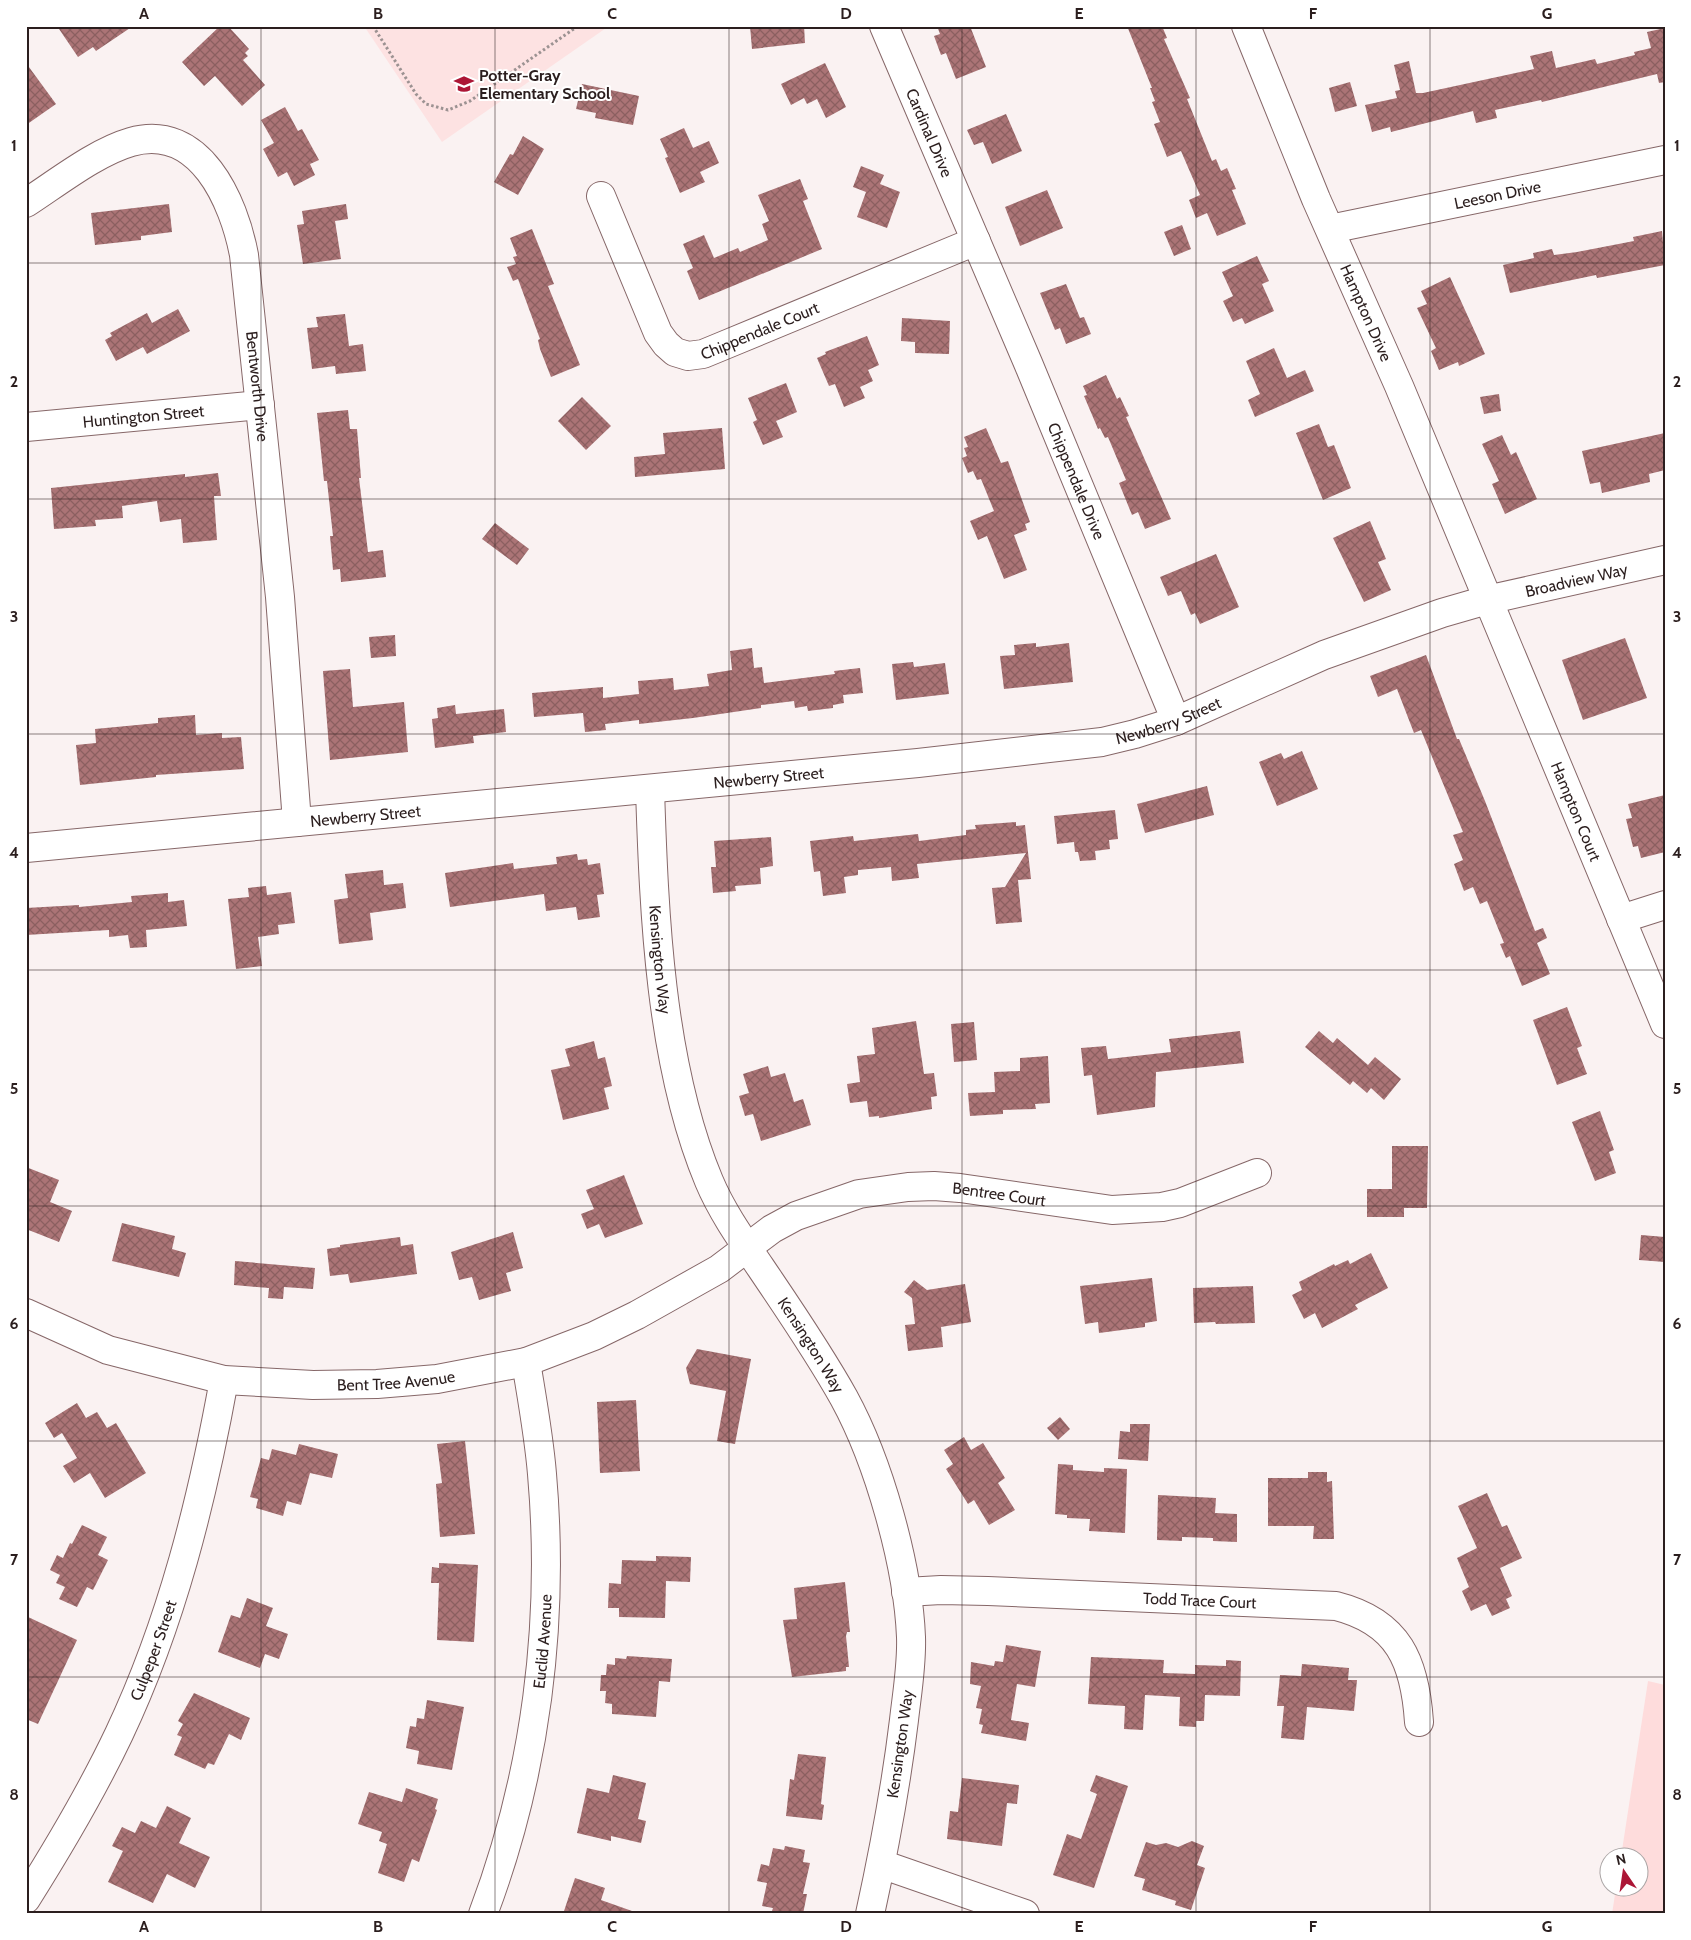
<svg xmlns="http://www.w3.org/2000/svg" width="1691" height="1940" font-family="Cabin,sans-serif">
  <defs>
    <pattern id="building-cross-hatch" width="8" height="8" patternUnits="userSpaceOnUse" patternTransform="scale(1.25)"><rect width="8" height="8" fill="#ab7476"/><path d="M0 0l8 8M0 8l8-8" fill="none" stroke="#8b5f60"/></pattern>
  </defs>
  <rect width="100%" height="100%" fill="#faf2f2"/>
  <path fill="#fde2e2" d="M364 26H609L442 142Z"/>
  <path fill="#fedcdc" d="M1648 1681 1665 1685V1914H1612L1616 1888H1638V1858L1621 1857Z"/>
  <g fill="url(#building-cross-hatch)">
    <path d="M57 26H133L96 51 93 47 78 57Z"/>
    <path d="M220 26H228L249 49 245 53 248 56 243 60 265 85 242 106 215 76 204 86 182 62Z"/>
    <path d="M750 26H804L805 43 752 49Z"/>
    <path d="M937 26H970L986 67 956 79 946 53 941 55 934 36 940 34Z"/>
    <path d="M1127 26H1162L1167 38 1164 39 1190 98 1187 99 1212 161 1216 159 1221 171 1227 168 1236 189 1232 190 1246 224 1217 236 1207 213 1196 218 1189 200 1200 195 1181 151 1167 157 1154 124 1160 122 1152 102 1155 101 1150 88H1152Z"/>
    <path d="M1665 28V82L1659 83 1657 74 1542 102 1541 100 1495 110 1497 118 1476 123 1473 111 1391 132 1390 127 1372 132 1365 105 1397 98 1395 91 1400 90 1394 65 1409 61 1416 93H1423L1534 69 1530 56 1552 51 1556 68 1595 59 1597 64 1635 55 1634 52 1651 48 1647 32Z"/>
    <path d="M26 63 56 104 26 125Z"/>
    <path d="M825 63 846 107 826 118 817 99 807 104 804 98 791 105 781 84Z"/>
    <path d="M1350 82 1357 106 1335 112 1329 88Z"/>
    <path d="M582 84 639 96 633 125 595 118 596 113 576 109Z"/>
    <path d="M285 107 298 131 302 129 319 160 310 164 315 175 294 186 287 172 278 177 263 149 274 143 261 120Z"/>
    <path d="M1006 114 1022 151 992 164 983 142 974 145 967 130Z"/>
    <path d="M684 128 693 148 709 141 719 163 700 172 705 182 680 193 665 158 668 157 660 139Z"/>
    <path d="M523 136 544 149 518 195 494 182 510 154 513 155Z"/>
    <path d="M861 166 884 175 880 184 900 192 887 228 857 217 866 192 853 187Z"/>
    <path d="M800 179 808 199 803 201 822 249 699 300 687 271 693 268 683 244 704 235 714 258 738 248 740 252 768 240 762 224 769 221 758 195Z"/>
    <path d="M1047 190 1063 228 1020 246 1005 207Z"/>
    <path d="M169 204 172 232 141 236V240L95 245 91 213Z"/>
    <path d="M346 204 348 219 335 221 341 259 303 264 297 225 304 224 302 211Z"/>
    <path d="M1182 225 1191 249 1174 256 1164 232Z"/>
    <path d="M532 229 554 284 548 286 580 365 551 377 540 349 538 340 540 339 518 279 513 281 507 267 516 264 513 257 517 256 510 238Z"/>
    <path d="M1662 231 1665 265 1597 278 1596 275 1510 293 1503 265 1534 258 1533 253 1552 249 1554 255 1577 252 1634 241 1633 237Z"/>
    <path d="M1257 256 1269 281 1262 284 1274 311 1245 324 1242 318 1233 322 1223 301 1233 296 1222 272Z"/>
    <path d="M1450 277 1485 354 1459 366 1458 362 1439 370 1431 351 1436 348 1417 308 1427 304 1421 291Z"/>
    <path d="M1066 284 1080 318 1084 317 1091 334 1066 344 1060 328 1055 330 1040 293Z"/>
    <path d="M178 309 190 331 147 354 143 347 116 361 105 340 112 336 110 333 147 313 152 323Z"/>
    <path d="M345 314 349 346 363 344 366 371 336 374 335 366 312 369 307 328 318 327 316 317Z"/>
    <path d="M902 318 950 321 949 354 915 353V342L901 341Z"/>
    <path d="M867 336 879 365 868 370 873 381 860 387 865 398 844 407 835 384 829 386 817 358 826 354 825 352Z"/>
    <path d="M1274 348 1287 378 1305 370 1314 391 1255 417 1248 400 1260 394 1246 361Z"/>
    <path d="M1106 375 1117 399 1120 397 1129 416 1126 417 1171 519 1145 529 1138 512 1132 515 1119 483 1126 480 1108 437 1105 438 1100 428 1098 429 1084 396 1087 395 1083 386Z"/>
    <path d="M786 383 797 412 776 421 783 437 763 445 753 422 757 420 748 398Z"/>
    <path d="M1499 394 1501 411 1484 414 1480 397Z"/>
    <path d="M582 397 611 426 586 450 558 421Z"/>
    <path d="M348 410 350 429H357L361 478H359L368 552 383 550 386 577 341 582 340 569 333 570 330 536H333L331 518 327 481H324L317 413Z"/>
    <path d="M1319 424 1328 447 1334 445 1351 488 1323 500 1296 433Z"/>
    <path d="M722 428 725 469 635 477 634 457 665 454 663 433Z"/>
    <path d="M986 428 1001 463 1008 461 1030 522 1025 524 1027 530 1014 535 1027 570 1004 579 987 536 978 540 970 521 994 511 981 479 977 480 973 471 968 473 962 458 967 456 964 448 968 447 964 437Z"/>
    <path d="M1665 433V470L1649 474 1650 482 1602 493 1600 482 1590 484 1582 451Z"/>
    <path d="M1502 435 1511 455 1516 452 1537 499 1505 514 1492 484 1499 481 1482 444Z"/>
    <path d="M218 473 221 496H214L217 540 183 543 181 519 160 522 157 501 122 506 123 518 95 520 96 526 54 529 51 488 185 474V477Z"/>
    <path d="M1370 521 1386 559 1378 562 1391 590 1364 602 1333 538Z"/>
    <path d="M495 523 529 549 517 565 482 539Z"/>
    <path d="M1216 554 1239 607 1200 624 1195 613 1191 615 1181 591 1168 596 1160 577Z"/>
    <path d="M395 635 396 656 371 658 369 637Z"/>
    <path d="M1625 638 1647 698 1583 720 1562 660Z"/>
    <path d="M1036 643V647L1069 643 1073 682 1004 689 1000 656 1015 655 1014 645Z"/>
    <path d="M752 648 754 668 762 667 764 683 835 674 834 671 860 668 863 693 843 695 844 703 833 705V708L808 711 807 706 795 708 794 701 761 705V708L693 718 639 724V720L605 724 606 730 585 732 583 713 534 717 532 693 603 687V698L639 694 638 681 673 678 674 690 709 686 707 674 732 670 730 651Z"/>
    <path d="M1426 655 1457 739H1459L1485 801 1535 931 1543 928 1547 938 1537 943 1550 974 1522 986 1510 956 1506 958 1500 944 1504 943 1487 901 1480 904 1473 887 1464 891 1454 864 1463 860 1453 835 1463 832 1421 730 1414 733 1397 689 1378 697 1370 676Z"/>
    <path d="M913 662 914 667 945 663 949 694 896 700 892 664Z"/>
    <path d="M350 669 353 707 404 702 408 752 330 760 323 671Z"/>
    <path d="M455 705 456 714 504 709 506 732 473 736 474 743 435 748 432 719 438 718 437 708Z"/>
    <path d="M195 715 196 735 222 733V738L241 737 244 769 156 775V777L80 785 76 745 96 743 95 729 158 723V718Z"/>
    <path d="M1302 751 1318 789 1277 806 1259 762 1281 753 1284 759Z"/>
    <path d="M1207 786 1214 815 1145 833 1137 804Z"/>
    <path d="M1665 795V852L1641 858 1638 846 1633 847 1626 819 1632 818 1628 804Z"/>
    <path d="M1115 810 1118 839 1109 840 1110 849 1095 851 1096 860 1080 861 1078 852H1075L1074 842 1057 844 1054 816Z"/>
    <path d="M1016 822V826L1025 825 1031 879 1018 880 1022 922 996 924 992 888 1005 887 1026 853 917 864 919 878 892 881 891 867 858 870V875L844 877 846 893 823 896 820 871 814 872 810 841 853 836 854 841 918 834 919 841 966 835V830L976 829 975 825Z"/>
    <path d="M771 837 773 866 760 868 761 884 735 886 736 891 713 893 711 867H716L714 841Z"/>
    <path d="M577 854 578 860 587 859 588 865 600 863 604 894 597 895 600 917 578 920 576 907 546 911 544 894 450 907 445 873 513 863 514 869 557 864 556 857Z"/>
    <path d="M383 870 384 885 403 883 406 908 370 913 373 940 339 944 334 900 348 898 345 874Z"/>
    <path d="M266 886 267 895 291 892 295 923 278 925 279 934 258 937 262 966 236 969 228 899 249 897 248 888Z"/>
    <path d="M168 893V902L184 900 187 926 146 930 147 947 130 948 128 935 109 937V930L26 935V908L79 905V907L132 902 131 896Z"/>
    <path d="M1567 1007 1582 1046 1577 1048 1587 1074 1557 1085 1533 1020Z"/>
    <path d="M916 1021 924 1074 934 1073 937 1096 931 1097 932 1109 879 1118V1116L869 1117 867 1101 850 1103 847 1084 860 1082 857 1056 875 1054 872 1028Z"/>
    <path d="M974 1022 977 1060 954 1062 951 1024Z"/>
    <path d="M1240 1031 1244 1063 1156 1072 1155 1107 1097 1115 1092 1075 1084 1076 1081 1048 1106 1046 1108 1059 1171 1052 1169 1039Z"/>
    <path d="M1319 1031 1333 1043 1337 1038 1368 1065 1375 1057 1401 1079 1384 1100 1371 1088 1367 1093 1353 1081 1350 1085 1305 1047Z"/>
    <path d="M594 1041 598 1059 605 1057 612 1086 604 1088 609 1109 563 1120 551 1070 570 1066 565 1049Z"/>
    <path d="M1048 1056 1050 1103 1035 1104 1036 1109 1003 1110V1114L970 1116 968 1093 995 1092 994 1072 1020 1071V1058Z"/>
    <path d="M768 1066 771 1077 785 1073 794 1102 803 1099 811 1125 761 1141 753 1114 745 1116 739 1096 749 1093 743 1074Z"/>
    <path d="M1600 1111 1614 1150 1609 1152 1616 1173 1595 1181 1572 1122Z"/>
    <path d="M1392 1146H1428L1427 1208H1404V1217H1367V1189H1392Z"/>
    <path d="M26 1167 59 1180 50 1202 72 1211 59 1242 26 1229Z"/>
    <path d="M624 1175 643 1224 605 1238 599 1224 587 1229 581 1214 594 1209 586 1190Z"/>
    <path d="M122 1223 175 1236 172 1249 186 1253 179 1277 112 1261Z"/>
    <path d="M513 1232 523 1268 506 1273 511 1291 479 1300 472 1277 459 1280 451 1252Z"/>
    <path d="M1641 1235 1665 1237V1262L1639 1260Z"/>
    <path d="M400 1237 401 1246 413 1244 417 1274 350 1283 348 1274 330 1276 327 1249 340 1247V1245Z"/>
    <path d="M1371 1253 1388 1288 1355 1305 1358 1309 1322 1328 1315 1313 1304 1319 1292 1295 1302 1290 1299 1282 1334 1264 1335 1266 1348 1260 1350 1264Z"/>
    <path d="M235 1261 315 1268 313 1289 284 1287 283 1299 268 1298 269 1288 234 1285Z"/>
    <path d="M1152 1278 1157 1321 1145 1323V1327L1099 1333 1098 1322 1085 1324 1080 1286Z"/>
    <path d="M914 1280 927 1290 965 1284 971 1322 941 1327 943 1347 908 1351 905 1325 915 1324 912 1298 904 1292Z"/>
    <path d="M1253 1286 1255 1323 1216 1324 1215 1322 1194 1323 1193 1288Z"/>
    <path d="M697 1349 751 1359 735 1444 717 1441 726 1391 690 1384 686 1368Z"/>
    <path d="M636 1400 640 1471 600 1473 597 1402Z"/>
    <path d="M77 1403 86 1418 97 1412 107 1428 116 1423 146 1473 105 1498 90 1473 74 1483 63 1466 77 1458 62 1433 54 1438 45 1423Z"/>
    <path d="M1060 1417 1070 1429 1058 1440 1047 1428Z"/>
    <path d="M1130 1424H1150L1148 1461 1118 1459 1120 1431 1130 1432Z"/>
    <path d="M964 1437 971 1450 983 1443 1005 1478 998 1483 1015 1510 989 1525 974 1500 968 1504 946 1469 953 1464 944 1450Z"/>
    <path d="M465 1441 475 1534 440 1537 436 1484 442 1483 437 1444Z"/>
    <path d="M299 1444 338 1454 332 1478 310 1473 301 1505 287 1501 283 1516 256 1508 258 1499 250 1497 261 1458 269 1460 272 1449 296 1455Z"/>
    <path d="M1058 1464 1073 1465V1470L1104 1472V1468L1127 1469 1125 1533 1089 1531 1090 1519 1067 1518V1515L1055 1514Z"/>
    <path d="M1308 1472H1327V1482L1332 1481 1334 1539H1313L1314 1526H1268V1478H1308Z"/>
    <path d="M1487 1493 1502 1527 1507 1525 1522 1558 1500 1568 1512 1596 1506 1599 1510 1608 1492 1616 1486 1604 1471 1611 1462 1591 1469 1587 1457 1558 1477 1548 1458 1506Z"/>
    <path d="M1158 1495 1216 1498 1215 1513 1237 1514V1542L1213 1541V1538L1182 1537V1541L1157 1540Z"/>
    <path d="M82 1525 107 1537 98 1555 108 1560 93 1590 87 1587 77 1607 59 1599 65 1587 56 1583 60 1575 50 1570 57 1555 63 1558 70 1543 72 1544Z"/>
    <path d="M656 1556 691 1557 690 1582 666 1581 665 1618 619 1617V1608H608L609 1583 621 1584 622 1560 656 1561Z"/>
    <path d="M439 1563 478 1565 474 1642 437 1640 439 1583H431L432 1567 439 1568Z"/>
    <path d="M845 1582 850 1632H847L846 1636 849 1667H846V1671L792 1677 783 1620 797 1619 794 1588Z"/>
    <path d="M247 1598 273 1608 266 1626 288 1634 279 1659 265 1654 260 1668 218 1652 231 1615 240 1618Z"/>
    <path d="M26 1616 77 1640 38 1724 26 1719Z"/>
    <path d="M1006 1645 1041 1651 1035 1687 1017 1684 1011 1720 1029 1723 1026 1741 981 1733 983 1725 979 1724 982 1709 976 1708 981 1686 970 1684 971 1662 994 1666 995 1661 1003 1662Z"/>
    <path d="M627 1656 672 1659 670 1682 659 1681 656 1717 612 1714V1704L605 1703 606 1691H600L601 1675H606L607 1664 615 1665V1658L626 1659Z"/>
    <path d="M1091 1657 1164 1660 1163 1673 1195 1674V1665L1226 1666V1660L1241 1661 1240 1696 1205 1695 1204 1721H1196V1727L1179 1726 1180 1697 1145 1695 1143 1730 1124 1729 1125 1706 1088 1704Z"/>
    <path d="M1302 1664 1349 1668 1348 1680H1357L1354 1711 1307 1707 1304 1740 1281 1738 1284 1706H1277L1280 1675 1301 1676Z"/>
    <path d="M194 1693 250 1718 241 1740 229 1734 214 1765 208 1763 205 1769 174 1755 182 1737 177 1735 183 1724 178 1721Z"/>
    <path d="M427 1700 464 1707 452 1770 417 1764 419 1751 406 1748 410 1726 416 1727 417 1718 424 1719Z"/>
    <path d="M798 1754 826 1757 821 1804 824 1805 822 1820 786 1816 790 1779 794 1780Z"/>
    <path d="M613 1775 646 1783 638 1819 646 1821 641 1843 611 1836V1841L577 1833 587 1788 609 1793Z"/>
    <path d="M1096 1775 1128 1786 1094 1888 1053 1875 1067 1834 1081 1839 1097 1794 1090 1791Z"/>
    <path d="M962 1778 1019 1785 1017 1804 1007 1803 1002 1846 947 1839 950 1811 958 1812Z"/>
    <path d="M406 1788 438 1799 435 1809 437 1810 419 1862 412 1859 404 1882 378 1873 387 1844 379 1841 382 1832 358 1824 369 1792 402 1802Z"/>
    <path d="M167 1806 191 1818 179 1843 210 1857 195 1888 167 1874 153 1903 108 1882 123 1851 112 1846 122 1827 135 1833 141 1821 156 1828Z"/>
    <path d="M1192 1841 1204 1846 1197 1865 1205 1868 1191 1910 1175 1905 1176 1901 1142 1890 1145 1879 1134 1876 1146 1842 1156 1845 1166 1843 1178 1847Z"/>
    <path d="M785 1846 805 1850 803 1862 810 1863 803 1894H807L803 1914 772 1911 773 1908 762 1906 767 1883 757 1881 761 1864 769 1866 773 1848 784 1850Z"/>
    <path d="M575 1878 605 1888 601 1900 632 1911V1914H563Z"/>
  </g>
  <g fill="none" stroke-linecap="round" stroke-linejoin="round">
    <defs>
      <g id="minor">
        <path id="s1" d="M884 26 1028 363 1176 721"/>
        <path id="s2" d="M1246 26 1316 199 1399 386 1665 1024"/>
        <path id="s3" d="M601 196 658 333 666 344 675 352 688 356 703 354 720 347 976 241"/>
        <path id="s4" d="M26 203C57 183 96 152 131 142 200 122 234 202 244 255L280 597 297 822"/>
        <path id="s5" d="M1330 229 1665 160"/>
        <path id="s6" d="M26 427 260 405"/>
        <path id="s7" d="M650 789C654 914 660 1064 709 1181 722 1212 742 1240 761 1268 790 1311 819 1353 844 1398 879 1462 908 1565 911 1637 912 1665 907 1693 904 1720 896 1786 884 1850 870 1914"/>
        <path id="s8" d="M26 848 918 763 1102 742 1135 734 1176 721 1324 655 1442 613 1487 600 1665 560"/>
        <path d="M1621 919 1665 905"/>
        <path id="s9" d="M26 1313 108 1350 224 1380 313 1385 377 1384 437 1379 526 1362 594 1336 637 1315 719 1269 772 1229 796 1216 859 1194 908 1187 934 1186 960 1188 1112 1210 1162 1207 1180 1203 1257 1173"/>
        <path id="s10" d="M906 1592 941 1590 988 1591 1336 1606C1399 1622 1415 1662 1419 1722"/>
        <path d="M881 1864 1025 1914"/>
        <path id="s11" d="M26 1899C60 1845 92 1791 119 1734 172 1622 202 1501 224 1380"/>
        <path id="s12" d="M483 1914C536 1774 555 1623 542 1474 539 1437 532 1399 526 1362"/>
      </g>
    </defs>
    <use href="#minor" stroke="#866768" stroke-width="30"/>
    <path stroke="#9c9292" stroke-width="3" stroke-dasharray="2.5 2.5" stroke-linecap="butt" d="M373 26 416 94 426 104 448 110 470 101 578 26"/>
    <use href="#minor" stroke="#fff" stroke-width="28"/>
  </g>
  <path fill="none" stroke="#2b1e1e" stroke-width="1" stroke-opacity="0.55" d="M261 26V1914M495 26V1914M729 26V1914M962 26V1914M1196 26V1914M1430 26V1914M26 263H1665M26 499H1665M26 734H1665M26 970H1665M26 1206H1665M26 1441H1665M26 1677H1665"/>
  <defs>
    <symbol id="school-bare" viewBox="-9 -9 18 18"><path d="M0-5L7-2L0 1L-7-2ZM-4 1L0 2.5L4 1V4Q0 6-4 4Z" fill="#ac1636" stroke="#fff" stroke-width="2.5" paint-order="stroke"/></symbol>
  </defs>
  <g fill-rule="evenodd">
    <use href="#school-bare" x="450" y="70" width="28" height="28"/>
  </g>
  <g text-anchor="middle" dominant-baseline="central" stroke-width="4" stroke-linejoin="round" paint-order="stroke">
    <g font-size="16" font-weight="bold" fill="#2b1e1e" stroke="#fff" text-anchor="start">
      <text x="479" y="75">Potter-Gray<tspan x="479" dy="18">Elementary School</tspan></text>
    </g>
    <g font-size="16" fill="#2b1e1e" stroke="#fff">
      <text stroke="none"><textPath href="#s1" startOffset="116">Cardinal Drive</textPath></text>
      <text stroke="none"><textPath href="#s5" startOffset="171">Leeson Drive</textPath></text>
      <text stroke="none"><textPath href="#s2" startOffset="311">Hampton Drive</textPath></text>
      <text stroke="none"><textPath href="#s3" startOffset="264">Chippendale Court</textPath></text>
      <text stroke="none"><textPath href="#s4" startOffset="435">Bentworth Drive</textPath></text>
      <text stroke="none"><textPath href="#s6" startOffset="118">Huntington Street</textPath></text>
      <text stroke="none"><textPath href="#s1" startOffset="494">Chippendale Drive</textPath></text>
      <text stroke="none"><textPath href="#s8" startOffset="1584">Broadview Way</textPath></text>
      <text stroke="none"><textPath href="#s8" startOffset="1151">Newberry Street</textPath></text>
      <text stroke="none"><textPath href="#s8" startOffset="746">Newberry Street</textPath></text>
      <text stroke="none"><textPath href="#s2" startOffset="852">Hampton Court</textPath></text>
      <text stroke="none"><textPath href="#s8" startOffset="341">Newberry Street</textPath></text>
      <text stroke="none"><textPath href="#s7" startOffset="171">Kensington Way</textPath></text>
      <text stroke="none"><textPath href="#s9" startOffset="1030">Bentree Court</textPath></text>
      <text stroke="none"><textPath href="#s7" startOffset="592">Kensington Way</textPath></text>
      <text stroke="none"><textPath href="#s9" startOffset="382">Bent Tree Avenue</textPath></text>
      <text stroke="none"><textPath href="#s10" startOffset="294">Todd Trace Court</textPath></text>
      <text stroke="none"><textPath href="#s12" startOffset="280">Euclid Avenue</textPath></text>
      <text stroke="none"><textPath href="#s11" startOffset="280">Culpeper Street</textPath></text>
      <text transform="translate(900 1744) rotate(-82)">Kensington Way</text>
    </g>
  </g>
  <rect width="1691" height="1940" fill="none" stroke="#ffffff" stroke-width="55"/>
  <g transform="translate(1624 1872) rotate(347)"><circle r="24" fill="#ffffff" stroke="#aaa5a5"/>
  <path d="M0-4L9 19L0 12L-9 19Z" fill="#ac1636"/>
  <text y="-8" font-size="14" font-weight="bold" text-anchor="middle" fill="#2b1e1e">N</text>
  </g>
  <rect x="28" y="28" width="1636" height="1884" fill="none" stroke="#2b1e1e" stroke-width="2"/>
  <g font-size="16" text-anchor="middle" font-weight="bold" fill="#2b1e1e">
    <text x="144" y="19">A</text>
    <text x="378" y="19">B</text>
    <text x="612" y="19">C</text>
    <text x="846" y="19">D</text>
    <text x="1079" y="19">E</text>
    <text x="1313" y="19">F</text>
    <text x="1547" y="19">G</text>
    <text x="14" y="151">1</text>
    <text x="1677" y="151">1</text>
    <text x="14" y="387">2</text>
    <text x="1677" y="387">2</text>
    <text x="14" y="622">3</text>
    <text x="1677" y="622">3</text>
    <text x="14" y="858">4</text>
    <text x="1677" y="858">4</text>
    <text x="14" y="1094">5</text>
    <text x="1677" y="1094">5</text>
    <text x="14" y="1329">6</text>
    <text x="1677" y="1329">6</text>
    <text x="14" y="1565">7</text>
    <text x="1677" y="1565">7</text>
    <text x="14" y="1800">8</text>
    <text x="1677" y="1800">8</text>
    <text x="144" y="1932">A</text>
    <text x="378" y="1932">B</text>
    <text x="612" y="1932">C</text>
    <text x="846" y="1932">D</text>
    <text x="1079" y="1932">E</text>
    <text x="1313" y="1932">F</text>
    <text x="1547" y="1932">G</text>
  </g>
</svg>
